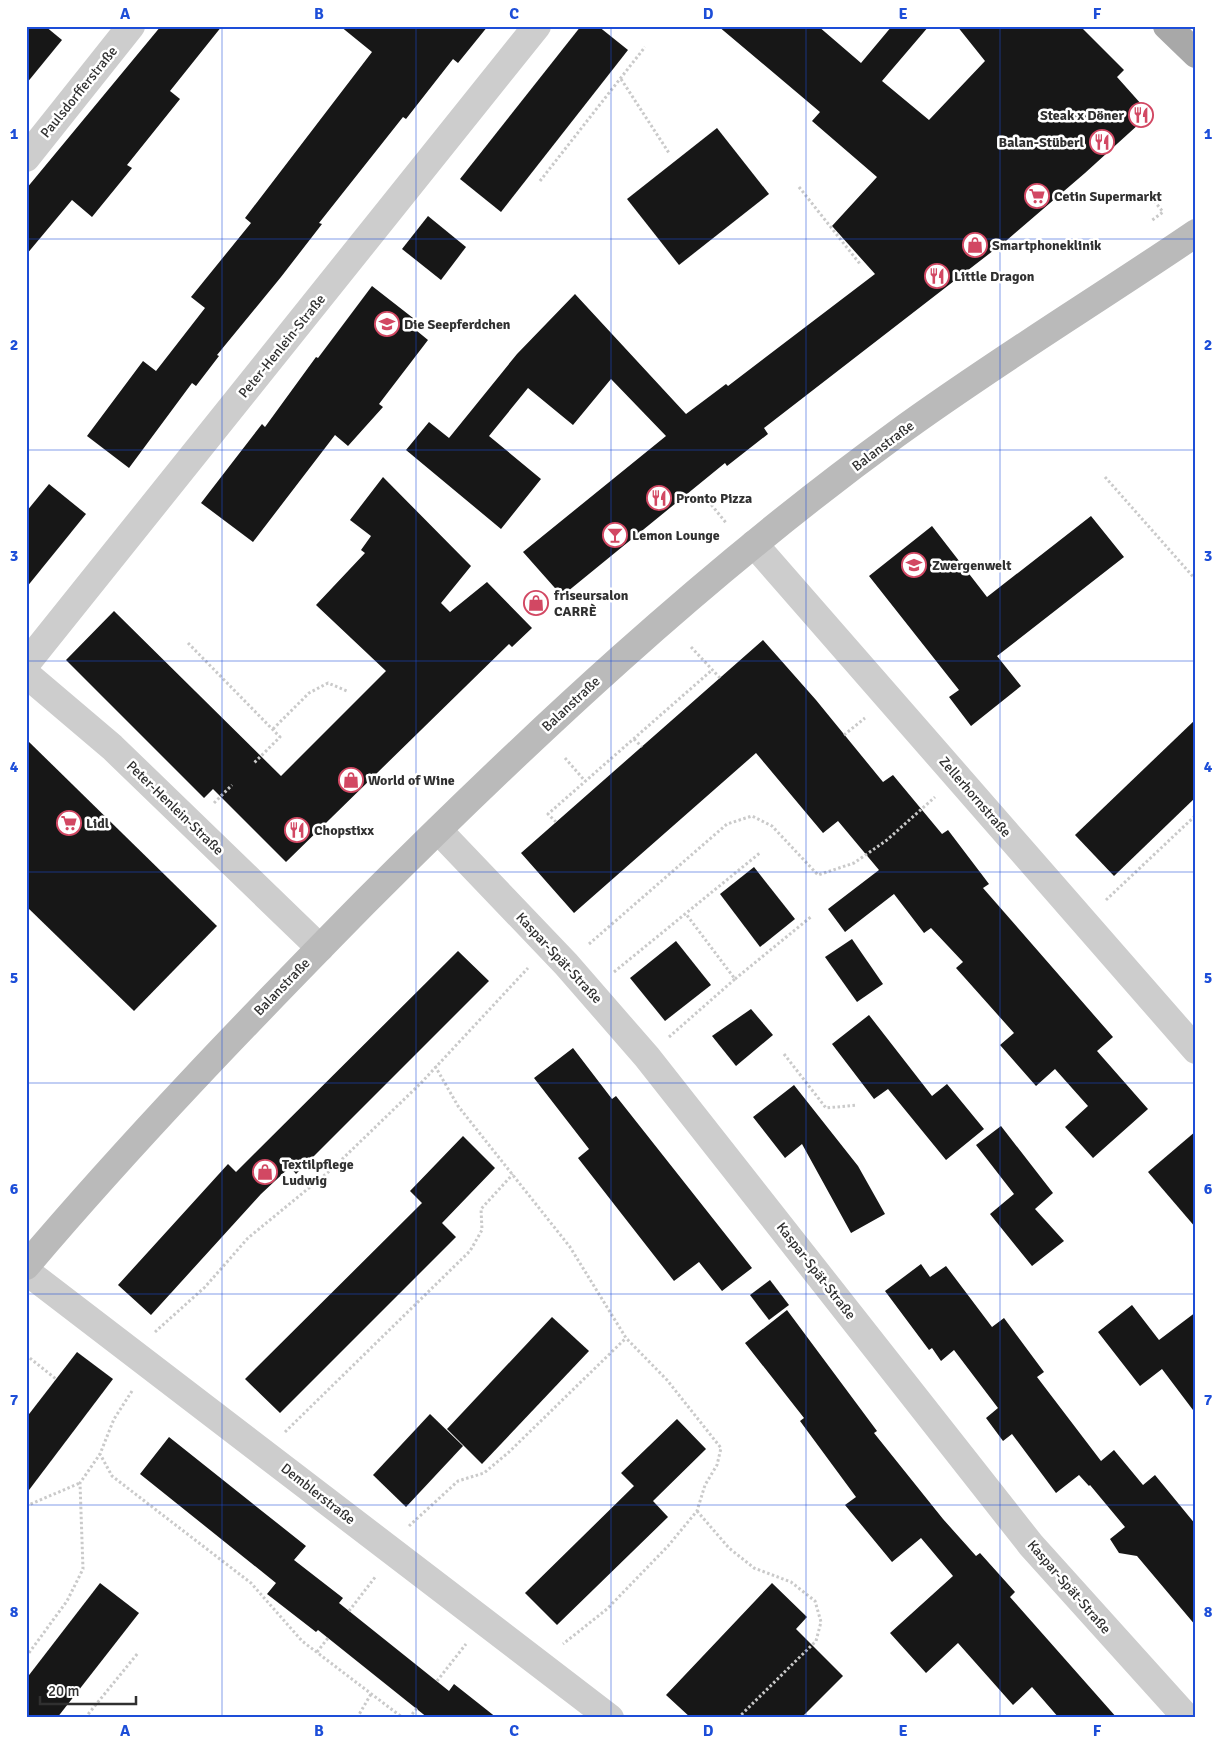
<svg xmlns="http://www.w3.org/2000/svg" width="1222" height="1744" font-family="Signika,sans-serif">
  <rect width="100%" height="100%" fill="#fff"/>
  <g fill="#171717">
    <path d="M26 26H45L62 40 26 84Z"/>
    <path d="M161 26H222L170 91 180 99 127 165 132 168 92 217 72 200 26 255V189Z"/>
    <path d="M340 26H488L458 63 453 59 406 119 403 117 319 223 322 224 281 277 217 355 219 356 196 386 192 383 129 468 87 436 143 361 156 371 205 308 191 297 251 223 245 218 372 52Z"/>
    <path d="M581 26H598L628 50 501 212 460 179Z"/>
    <path d="M718 26H818L861 63 892 26H929L882 81 929 120 985 61 957 26H1080L1124 70 1117 77 1150 114 1085 173 1007 240 764 428 768 434 727 466 725 463 562 596 523 552 666 436 611 379 573 425 528 388 489 436 541 479 501 529 406 450 429 422 449 438 517 354 575 294 686 414 726 384 728 386 875 274 832 226 877 177 812 121 820 112Z"/>
    <path d="M717 128 769 194 679 265 627 199Z"/>
    <path d="M428 216 466 247 441 280 402 249Z"/>
    <path d="M372 286 422 325 417 331 428 340 379 404 383 407 348 446 335 435 253 542 201 503 262 424 265 427 316 357 318 358Z"/>
    <path d="M383 477 471 566 441 603 450 612 487 582 532 628 512 647 509 644 286 862 213 789 204 798 66 660 114 611 281 776 386 671 316 605 365 553 361 550 371 536 350 520Z"/>
    <path d="M49 484 86 514 26 588V512Z"/>
    <path d="M1091 516 1124 557 997 656 1021 686 971 726 949 697 959 690 869 576 932 526 987 597Z"/>
    <path d="M763 640 816 700 883 782 893 775 942 834 948 830 989 884 983 888 1113 1037 1097 1051 1148 1109 1093 1158 1065 1127 1088 1106 1055 1069 1036 1086 1000 1045 1014 1033 956 968 963 962 931 928 924 933 894 894 845 932 828 909 879 870 838 821 823 833 756 753 574 913 521 853Z"/>
    <path d="M1196 719V797L1114 876 1075 835Z"/>
    <path d="M26 739 217 926 134 1011 26 906Z"/>
    <path d="M754 867 795 919 760 947 720 894Z"/>
    <path d="M852 939 883 984 857 1002 825 957Z"/>
    <path d="M676 941 711 985 665 1021 630 978Z"/>
    <path d="M458 951 489 981 296 1174 290 1167 261 1194 151 1315 118 1285 228 1164 236 1172Z"/>
    <path d="M751 1009 773 1035 736 1066 712 1036Z"/>
    <path d="M869 1015 932 1096 947 1084 984 1129 946 1160 888 1089 874 1099 832 1044Z"/>
    <path d="M573 1048 612 1099 616 1096 752 1268 722 1291 699 1262 674 1281 578 1158 589 1149 534 1078Z"/>
    <path d="M794 1085 858 1166 885 1214 851 1233 802 1144 785 1158 753 1117Z"/>
    <path d="M1001 1126 1053 1193 1035 1209 1064 1241 1032 1266 990 1214 1014 1194 976 1145Z"/>
    <path d="M1196 1131V1228L1148 1172Z"/>
    <path d="M463 1136 495 1168 442 1223 456 1237 280 1413 245 1379 422 1203 410 1191Z"/>
    <path d="M921 1264 930 1277 946 1266 992 1327 1004 1318 1044 1372 1037 1377 1101 1461 1114 1450 1143 1485 1155 1475 1196 1525V1626L1137 1556 1119 1553 1110 1539 1125 1527 1090 1485 1089 1486 1079 1475 1056 1493 1012 1434 1003 1441 986 1418 998 1408 954 1350 941 1361 932 1348 929 1350 885 1291Z"/>
    <path d="M770 1280 789 1305 769 1320 750 1295Z"/>
    <path d="M1132 1305 1159 1340 1196 1312V1414L1162 1369 1140 1386 1098 1332Z"/>
    <path d="M787 1310 877 1431 874 1433 943 1519 976 1556 980 1553 1015 1592 1010 1597 1117 1718H1059L1032 1687 1013 1705 958 1643 926 1673 890 1633 953 1576 921 1538 892 1562 845 1505 856 1497 800 1421 804 1418 745 1343Z"/>
    <path d="M552 1317 589 1351 482 1464 447 1429Z"/>
    <path d="M77 1352 113 1379 26 1494V1418Z"/>
    <path d="M430 1414 463 1446 406 1507 373 1475Z"/>
    <path d="M677 1419 706 1449 653 1501 668 1517 557 1625 525 1593 634 1486 621 1473Z"/>
    <path d="M169 1437 306 1546 294 1560 343 1598 339 1603 449 1691 454 1684 497 1718H428L318 1630 316 1632 267 1594 276 1583 140 1474Z"/>
    <path d="M100 1583 139 1613 57 1718H26V1679Z"/>
    <path d="M772 1583 807 1617 796 1629 843 1676 801 1718H691L666 1695Z"/>
  </g>
  <g fill="none" stroke-linecap="round" stroke-linejoin="round">
    <g stroke="#cacaca" stroke-width="3" stroke-dasharray="2.5 2.5" stroke-linecap="butt">
      <path d="M621 79 669 153"/>
      <path d="M540 181 645 47"/>
      <path d="M799 187 860 264"/>
      <path d="M1148 193 1163 212 1151 221"/>
      <path d="M1105 477 1196 580"/>
      <path d="M705 497 727 524"/>
      <path d="M188 643 280 737 254 763"/>
      <path d="M691 647 720 678"/>
      <path d="M273 729 309 693 328 683 347 691"/>
      <path d="M844 735 865 718"/>
      <path d="M634 739 642 747"/>
      <path d="M565 758 585 781"/>
      <path d="M214 803 232 785"/>
      <path d="M556 822 548 814 712 670"/>
      <path d="M1106 900 1196 815"/>
      <path d="M589 944 727 824 752 816 772 826 818 875 854 863 887 840 935 797"/>
      <path d="M614 972 761 852"/>
      <path d="M735 979 812 916"/>
      <path d="M669 1037 735 979 686 914"/>
      <path d="M784 1054 826 1108 857 1105"/>
      <path d="M435 1066 458 1106 570 1247 626 1338 667 1380 721 1448 717 1465 705 1485 697 1511 668 1546 607 1609 563 1644"/>
      <path d="M155 1332 205 1287 248 1238 332 1169 421 1083 528 968"/>
      <path d="M26 1355 56 1379"/>
      <path d="M132 1391 114 1419 100 1454 112 1476 251 1583 302 1641 403 1718"/>
      <path d="M285 1432 470 1251 482 1230 481 1209 513 1174"/>
      <path d="M26 1506 80 1483"/>
      <path d="M697 1511 729 1548 754 1568 791 1582 815 1601 821 1622 816 1641 738 1718"/>
      <path d="M409 1526 458 1481 484 1473 509 1452 626 1338"/>
      <path d="M349 1611 376 1576"/>
      <path d="M317 1652 328 1638"/>
      <path d="M26 1657 67 1601 83 1569 80 1483 100 1454"/>
      <path d="M437 1681 466 1644"/>
      <path d="M85 1718 138 1653"/>
      <path d="M357 1718 371 1694"/>
      <path d="M409 1718 417 1708"/>
    </g>
    <g stroke="#cdcdcd" stroke-width="28">
      <path d="M26 158 131 26"/>
      <path d="M754 544 1196 1050"/>
      <path d="M26 664 537 26"/>
      <path d="M26 674 112 747 320 948"/>
      <path d="M438 830 566 964 647 1057 1031 1545 1187 1718"/>
      <path d="M26 1271 610 1718"/>
    </g>
    <path stroke="#bababa" stroke-width="28" d="M26 1266C133 1140 248 1021 364 903 531 736 704 574 895 435 992 364 1096 301 1196 233"/>
    <path stroke="#a8a8a8" stroke-width="28" d="M1167 26 1196 54"/>
  </g>
  <path fill="none" stroke="#1d4ed8" stroke-width="1" stroke-opacity="0.55" d="M222 26V1718M416 26V1718M611 26V1718M806 26V1718M1000 26V1718M26 239H1196M26 450H1196M26 661H1196M26 872H1196M26 1083H1196M26 1294H1196M26 1505H1196"/>
  <defs>
    <symbol id="restaurant-ring" viewBox="-11 -11 22 22"><circle r="9.5" fill="#fff" stroke="#d24863" stroke-width="1.5"/><path d="M-5-6h1v4h1v-4h1v4h1v-4h1v5L-1.5 .5V6h-2V.5L-5-1ZM5-6V6H3V1.5H1.5Q1.5-4 5-6Z" fill="#d24863"/></symbol>
    <symbol id="supermarket-ring" viewBox="-11 -11 22 22"><circle r="9.5" fill="#fff" stroke="#d24863" stroke-width="1.5"/><path d="M-6-5.5h2.5l.6 2H6L4.5 2H-2.5L-4.4-4H-6ZM-1.5 3.2a1.3 1.3 0 1 0 .1 0ZM3 3.2a1.3 1.3 0 1 0 .1 0Z" fill="#d24863"/></symbol>
    <symbol id="shop-ring" viewBox="-11 -11 22 22"><circle r="9.5" fill="#fff" stroke="#d24863" stroke-width="1.5"/><path d="M-5-2.5h2.3a2.7 3.5 0 0 1 5.4 0H5L5.5 6h-11ZM-1.5-2.5h3a1.5 2.3 0 0 0-3 0Z" fill="#d24863"/></symbol>
    <symbol id="school-ring" viewBox="-11 -11 22 22"><circle r="9.5" fill="#fff" stroke="#d24863" stroke-width="1.5"/><path d="M0-5L7-2L0 1L-7-2ZM-4 1L0 2.5L4 1V4Q0 6-4 4Z" fill="#d24863"/></symbol>
    <symbol id="bar-ring" viewBox="-11 -11 22 22"><circle r="9.5" fill="#fff" stroke="#d24863" stroke-width="1.5"/><path d="M-6-5H6L.8 .8V4.5H3.5V6h-7V4.5H-.8V.8Z" fill="#d24863"/></symbol>
  </defs>
  <g fill-rule="evenodd">
    <use href="#restaurant-ring" x="1127" y="101" width="28" height="28"/>
    <use href="#restaurant-ring" x="1088" y="128" width="28" height="28"/>
    <use href="#supermarket-ring" x="1023" y="182" width="28" height="28"/>
    <use href="#shop-ring" x="961" y="231" width="28" height="28"/>
    <use href="#restaurant-ring" x="923" y="262" width="28" height="28"/>
    <use href="#school-ring" x="373" y="310" width="28" height="28"/>
    <use href="#restaurant-ring" x="645" y="484" width="28" height="28"/>
    <use href="#bar-ring" x="601" y="521" width="28" height="28"/>
    <use href="#school-ring" x="900" y="551" width="28" height="28"/>
    <use href="#shop-ring" x="522" y="589" width="28" height="28"/>
    <use href="#shop-ring" x="337" y="766" width="28" height="28"/>
    <use href="#supermarket-ring" x="55" y="809" width="28" height="28"/>
    <use href="#restaurant-ring" x="283" y="816" width="28" height="28"/>
    <use href="#shop-ring" x="251" y="1158" width="28" height="28"/>
  </g>
  <g text-anchor="middle" dominant-baseline="central" stroke-width="5" stroke-linejoin="round" paint-order="stroke">
    <g font-size="14" fill="#303030" stroke="#fff">
      <text transform="translate(79 92) rotate(-51)">Paulsdorfferstraße</text>
      <text transform="translate(282 346) rotate(-51)">Peter-Henlein-Straße</text>
      <text transform="translate(883 446) rotate(-37)">Balanstraße</text>
      <text transform="translate(571 704) rotate(-43)">Balanstraße</text>
      <text transform="translate(975 797) rotate(49)">Zellerhornstraße</text>
      <text transform="translate(175 808) rotate(44)">Peter-Henlein-Straße</text>
      <text transform="translate(559 958) rotate(47)">Kaspar-Spät-Straße</text>
      <text transform="translate(282 987) rotate(-46)">Balanstraße</text>
      <text transform="translate(816 1271) rotate(52)">Kaspar-Spät-Straße</text>
      <text transform="translate(318 1494) rotate(38)">Demblerstraße</text>
      <text transform="translate(1069 1587) rotate(49)">Kaspar-Spät-Straße</text>
    </g>
    <g font-size="14" font-weight="bold" fill="#303030" stroke="#fff" text-anchor="start">
      <text x="1124" y="115" text-anchor="end">Steak x Döner</text>
      <text x="1084" y="142" text-anchor="end">Balan-Stüberl</text>
      <text x="1054" y="196">Cetin Supermarkt</text>
      <text x="992" y="245">Smartphoneklinik</text>
      <text x="954" y="276">Little Dragon</text>
      <text x="404" y="324">Die Seepferdchen</text>
      <text x="676" y="498">Pronto Pizza</text>
      <text x="632" y="535">Lemon Lounge</text>
      <text x="932" y="565">Zwergenwelt</text>
      <text x="554" y="595">friseursalon<tspan x="554" dy="16">CARRÈ</tspan></text>
      <text x="368" y="780">World of Wine</text>
      <text x="86" y="823">Lidl</text>
      <text x="314" y="830">Chopstixx</text>
      <text x="282" y="1164">Textilpflege<tspan x="282" dy="16">Ludwig</tspan></text>
    </g>
  </g>
  <rect width="1222" height="1744" fill="none" stroke="#ffffff" stroke-width="55"/>
  <path d="M40 1696v8h96v-8" fill="none" stroke="#303030" stroke-width="2.5"/>
  <text x="48" y="1696" font-size="15" fill="#303030" stroke="#ffffff" stroke-width="4" paint-order="stroke">20 m</text>
  <rect x="28" y="28" width="1166" height="1688" fill="none" stroke="#1d4ed8" stroke-width="2"/>
  <g font-size="16" text-anchor="middle" font-weight="bold" fill="#1d4ed8">
    <text x="125" y="19">A</text>
    <text x="319" y="19">B</text>
    <text x="514" y="19">C</text>
    <text x="708" y="19">D</text>
    <text x="903" y="19">E</text>
    <text x="1097" y="19">F</text>
    <text x="14" y="139">1</text>
    <text x="1208" y="139">1</text>
    <text x="14" y="350">2</text>
    <text x="1208" y="350">2</text>
    <text x="14" y="561">3</text>
    <text x="1208" y="561">3</text>
    <text x="14" y="772">4</text>
    <text x="1208" y="772">4</text>
    <text x="14" y="983">5</text>
    <text x="1208" y="983">5</text>
    <text x="14" y="1194">6</text>
    <text x="1208" y="1194">6</text>
    <text x="14" y="1405">7</text>
    <text x="1208" y="1405">7</text>
    <text x="14" y="1617">8</text>
    <text x="1208" y="1617">8</text>
    <text x="125" y="1736">A</text>
    <text x="319" y="1736">B</text>
    <text x="514" y="1736">C</text>
    <text x="708" y="1736">D</text>
    <text x="903" y="1736">E</text>
    <text x="1097" y="1736">F</text>
  </g>
</svg>
